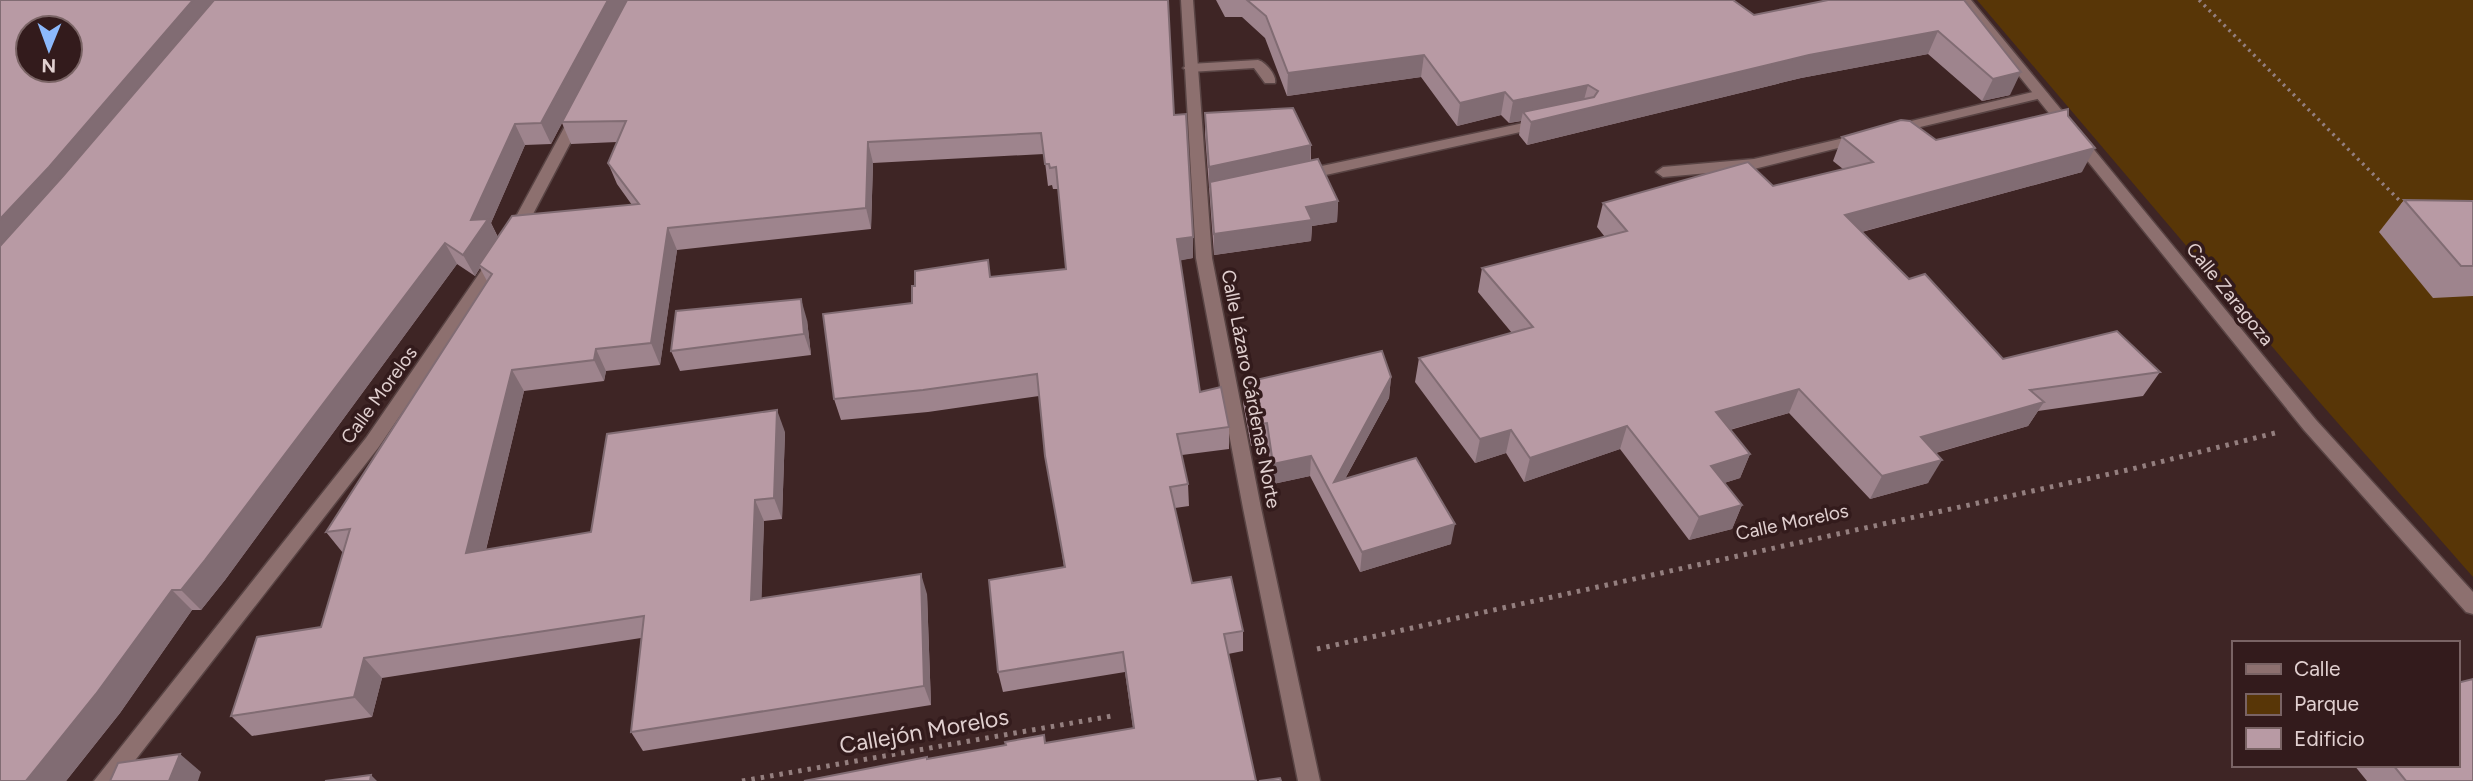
<svg xmlns="http://www.w3.org/2000/svg" width="2473" height="781" font-family="Figtree,sans-serif">
  <rect width="100%" height="100%" fill="#3e2525"/>
  <path fill="#583607" d="M1977 0H2473V577L2315 397Z"/>
  <g fill="none" stroke-linecap="round" stroke-linejoin="round">
    <defs>
      <g id="lane">
        <path d="M1258 60C1266 62 1277 76 1275 83H1265L1254 68 1190 72 1183 68 1190 64Z"/>
        <path d="M2041 90 2048 94 2046 97 1891 134 1884 130 1886 127Z"/>
        <path d="M1542 119 1547 120V126L1303 180 1296 175 1303 170Z"/>
        <path d="M1861 134 1866 135 1868 138 1866 141 1754 169 1663 177 1656 172 1663 167 1754 159Z"/>
      </g>
      <g id="street">
        <path d="M1181 0H1193L1212 258 1261 508 1320 781H1298L1243 508 1196 258Z"/>
        <path d="M1958 0H1971L2316 420 2473 592V614L2466 612 2304 430Z"/>
        <path d="M578 111 585 115 522 235 514 240 508 239 506 235 571 115Z"/>
        <path d="M498 254 506 259 378 448 119 781H94L366 438 492 255Z"/>
      </g>
    </defs>
    <use href="#lane" stroke="#594444" stroke-width="3"/>
    <use href="#street" stroke="#594444" stroke-width="3"/>
    <path stroke="#947f7f" stroke-width="3.5" stroke-dasharray="2.5 4.5" stroke-linecap="butt" d="M2199 0 2406 207"/>
    <g stroke="#947f7f" stroke-width="5" stroke-dasharray="3.5 6" stroke-linecap="butt">
      <path d="M1317 649 2132 469 2275 433"/>
      <path d="M742 781 1112 716"/>
    </g>
    <use href="#lane" fill="#8d706f" fill-rule="evenodd"/>
    <use href="#street" fill="#8d706f" fill-rule="evenodd"/>
  </g>
  <g fill="#9e848d" fill-rule="evenodd">
    <path d="M0 0 1174 115 1193 237V258L1180 260 1200 392 1229 427V449L1182 455 1188 484 1189 506 1175 508 1192 583 1243 631V651L1228 654 1256 781 927 759 1046 743 1133 728 1125 672 1003 692 998 672 1064 567 1039 396 928 412 841 420 834 399 912 303 991 277 1066 269 1058 189H1053L1052 185 1048 186 1044 154 873 163 871 229 677 250 660 365 606 371 604 381 524 391 486 550 591 532 785 432 782 519 764 521 761 598 927 594 931 705 643 751 631 732 641 638 382 678 372 717 252 736 231 716 321 627 343 553 326 532 487 281 480 268 475 276 457 264 225 580 201 610H192L120 713 66 781H0ZM562 123 571 144 617 142 608 163 617 184 632 205 498 237 491 223 525 145 551 144Z"/>
    <path d="M1216 0H1733L1754 15 1964 0 2010 95 1982 101 1928 54 1801 78 1527 145 1519 135 1521 121 1509 123 1501 115 1457 126 1421 77 1287 96 1265 38 1242 17H1225Z"/>
    <path d="M1205 113 1311 145V160L1338 201 1337 222 1312 226 1311 241 1214 255 1205 134Z"/>
    <path d="M2068 116 2082 172 1862 232 1909 279 2003 359 2160 372 2143 396 2038 411 2028 426 1936 453 1928 483 1870 499 1789 413 1730 430 1750 454 1740 478 1724 483 1742 505 1732 529 1689 540 1620 449 1524 482 1506 453 1475 463 1415 382 1419 358 1512 333 1478 292 1482 268 1605 237 1597 227 1603 203 1773 186 1843 169 1833 161 1842 137 1936 140Z"/>
    <path d="M2404 200 2473 201V296L2433 298 2379 232Z"/>
    <path d="M807 320 811 355 680 371 671 351Z"/>
    <path d="M1391 377 1389 398 1345 479 1451 544 1360 572 1310 476 1273 484 1267 443 1251 446 1243 403V383Z"/>
    <path d="M2354 765H2457L2473 781H2367Z"/>
  </g>
  <g fill="#816c73">
    <path d="M193 0H224L0 260V219Z"/>
    <path d="M608 0H627L551 144 541 123Z"/>
    <path d="M1938 31 1928 54 1801 78 1527 145 1531 122 1809 55Z"/>
    <path d="M1424 55 1421 77 1287 96 1288 73Z"/>
    <path d="M2021 72 2010 95 1982 101 1993 79Z"/>
    <path d="M1588 85 1582 107 1523 112 1521 121 1509 123 1513 101Z"/>
    <path d="M1505 92 1501 115 1457 126 1460 103Z"/>
    <path d="M515 124 525 145 491 223 499 240 479 265 480 268 475 276 463 255 471 220Z"/>
    <path d="M868 142 873 163 871 229 866 208Z"/>
    <path d="M1311 145 1310 166 1209 188V167Z"/>
    <path d="M2095 148 2082 172 1835 239 1845 215Z"/>
    <path d="M1338 201 1337 222 1312 226 1311 241 1214 255V234L1306 207Z"/>
    <path d="M668 228 677 250 660 365 651 343Z"/>
    <path d="M1193 237V258L1178 261 1177 239Z"/>
    <path d="M445 243 457 264 225 580 201 610 181 590Z"/>
    <path d="M801 299 807 320 811 355 804 334Z"/>
    <path d="M596 349 606 371 604 381 594 360Z"/>
    <path d="M512 370 524 391 480 574 466 553Z"/>
    <path d="M1391 377 1389 398 1334 499V482Z"/>
    <path d="M1799 389 1789 413 1707 436 1716 412Z"/>
    <path d="M2044 402 2028 426 1907 461 1921 437Z"/>
    <path d="M777 410 785 432 782 519 774 498Z"/>
    <path d="M1627 426 1620 449 1524 482 1530 458Z"/>
    <path d="M1511 430 1506 453 1475 463 1480 439Z"/>
    <path d="M1750 454 1740 478 1702 490 1711 466Z"/>
    <path d="M1311 456 1310 476 1273 484V464Z"/>
    <path d="M1942 460 1928 483 1870 499 1882 476Z"/>
    <path d="M755 500 764 521 761 620 751 600Z"/>
    <path d="M1742 505 1732 529 1689 540 1699 517Z"/>
    <path d="M1455 524 1451 544 1360 572 1362 552Z"/>
    <path d="M921 574 927 594 931 705 924 686Z"/>
    <path d="M172 590 192 610 120 713 66 781H26Z"/>
    <path d="M364 658 382 678 372 717 354 697Z"/>
    <path d="M180 754 201 772 198 781H169Z"/>
    <path d="M371 775 377 781H370Z"/>
  </g>
  <g fill="#b89aa4" stroke="#816c73" stroke-width="2" fill-rule="evenodd">
    <path d="M0 0H193L49 167 0 219ZM28 28H70V70H28Z"/>
    <path d="M214 0H608L541 123 515 124 471 220 488 219 463 255 445 243 205 560 181 590H172L96 694 26 781H0V246L63 176Z"/>
    <path d="M627 0H1168L1174 115 1186 114 1193 237 1177 239 1200 392 1221 387 1229 427 1177 434 1188 484 1170 487 1192 583 1231 577 1243 631 1224 634 1256 781H804L927 757V759L1006 745 1005 742 1044 735 1045 743 1134 728 1123 652 998 672 989 580 1065 567 1045 456 1037 374 923 390 834 399 823 314 912 303V286H915V271L988 260 990 277 1066 269 1056 167 1050 168 1049 164H1045L1041 133 868 142 866 208 668 228 651 343 596 349 594 360 512 370 466 553 591 532 607 434 777 410 774 498 755 500 751 600 921 574 924 686 631 732 644 616 364 658 354 697 231 716 257 637 321 627 350 529 326 532 492 274 479 265 512 216 639 204 608 163 626 121 562 122Z"/>
    <path d="M1247 0H1733L1754 15 1828 0H1964L2021 72 1993 79 1938 31 1809 55 1531 122 1523 112 1594 97 1598 91 1588 85 1513 101 1505 92 1460 103 1424 55 1288 73 1266 16Z"/>
    <path d="M1293 108 1311 145 1209 167 1205 113Z"/>
    <path d="M2068 109V116L2095 148 1845 215 1909 279 1925 274 2003 359 2117 331 2160 372 2030 390 2044 402 1921 437 1942 460 1882 476 1799 389 1716 412 1750 454 1711 466 1742 505 1699 517 1627 426 1530 458 1511 430 1480 439 1419 358 1533 327 1482 268 1627 231 1603 203 1748 162 1773 186 1873 162 1842 137 1901 120 1910 121 1936 140Z"/>
    <path d="M1318 159 1338 201 1306 207 1312 220 1214 234 1210 182Z"/>
    <path d="M2404 200 2473 201V266H2461Z"/>
    <path d="M801 299 804 334 671 351 676 311Z"/>
    <path d="M1382 351 1391 377 1334 482 1416 458 1455 524 1362 552 1311 456 1273 464 1267 423 1252 425 1243 383Z"/>
    <path d="M2473 679V781H2406L2393 765H2457V683Z"/>
    <path d="M180 754 169 781H110L118 763Z"/>
    <path d="M371 775 370 781H325Z"/>
    <path d="M1280 778 1281 781H1259Z"/>
  </g>
  <g text-anchor="middle" dominant-baseline="central" stroke-width="7" stroke-linejoin="round" paint-order="stroke">
    <g font-size="19" fill="#e1d0d0" stroke="#331b1c">
      <text transform="translate(2230 294) rotate(51)">Calle Zaragoza</text>
      <text transform="translate(1251 389) rotate(79)">Calle Lázaro Cárdenas Norte</text>
      <text transform="translate(379 395) rotate(-54)">Calle Morelos</text>
      <text transform="translate(1792 522) rotate(-12)">Calle Morelos</text>
    </g>
    <g font-size="23" fill="#e1d0d0" stroke="#331b1c">
      <text transform="translate(924 731) rotate(-10)">Callejón Morelos</text>
    </g>
  </g>
  <rect x="2232" y="641" width="228" height="126" fill="#331b1c" stroke="#796364" stroke-width="2"/>
  <rect x="2246" y="664" width="35" height="10" fill="#8d706f" stroke="#796364" stroke-width="2"/>
  <text x="2294" y="676" font-size="21" fill="#e1d0d0">Calle</text>
  <rect x="2246" y="694" width="35" height="21" fill="#583607" stroke="#796364" stroke-width="2"/>
  <text x="2294" y="711" font-size="21" fill="#e1d0d0">Parque</text>
  <rect x="2246" y="728" width="35" height="21" fill="#b89aa4" stroke="#796364" stroke-width="2"/>
  <text x="2294" y="746" font-size="21" fill="#e1d0d0">Edificio</text>
  <g transform="translate(49 49) rotate(181)"><circle r="33" fill="#331b1c" stroke="#796364" stroke-width="2"/>
  <path d="M0-5L12 26L0 18L-12 26Z" fill="#8cb9fc"/>
  <text y="-10" font-size="19" font-weight="bold" text-anchor="middle" fill="#e1d0d0">N</text>
  </g>
</svg>
